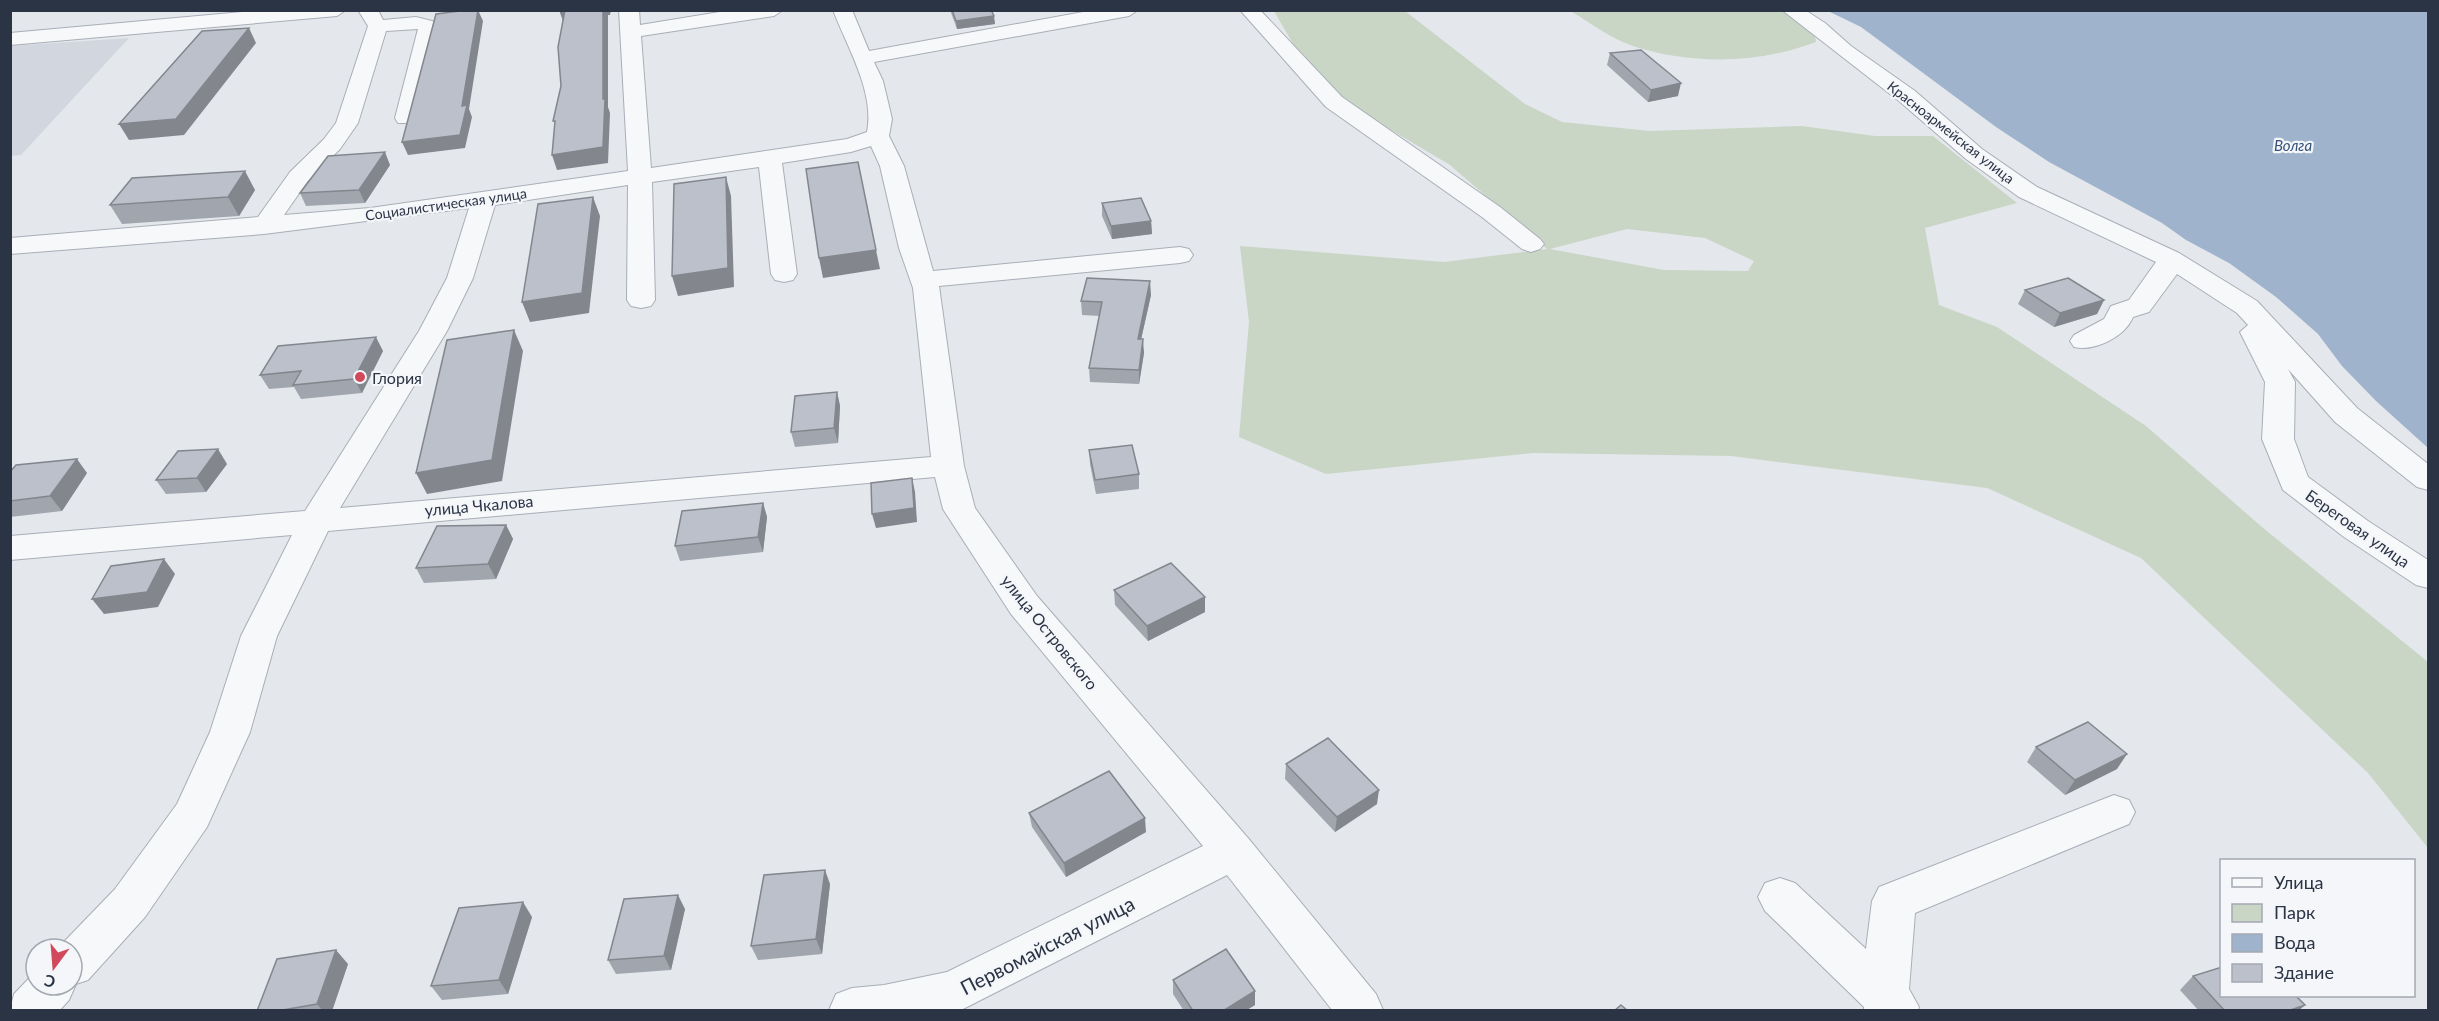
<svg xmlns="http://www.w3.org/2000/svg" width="2439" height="1021" font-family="Lato,sans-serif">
  <rect width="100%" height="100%" fill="#e4e7ec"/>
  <path fill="#d2d6de" d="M129 38 21 155 11 156V46Z"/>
  <g fill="#c9d6c5" fill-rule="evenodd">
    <path d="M1574 10 1783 11 1800 20 1815 36 1816 42C1759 64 1691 65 1633 46 1612 39 1592 24 1572 12Z"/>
    <path d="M1274 11H1405L1525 104 1562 122 1650 131 1802 126 1875 136H1933L2017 203 1925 228 1939 305 1997 327 2146 426 2262 527 2428 662V848L2368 773 2141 558 1987 488 1731 456 1533 453 1326 474 1239 437 1249 322 1240 246 1444 262 1547 249 1450 165 1354 108 1300 56ZM1627 229 1705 238 1754 261 1748 271 1664 270 1550 249Z"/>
  </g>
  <path fill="#9fb4cc" d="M1828 11H2428V448L2376 401 2342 366 2318 334 2276 297 2229 263 2186 240 2162 223 2049 162 1996 127 1861 27Z"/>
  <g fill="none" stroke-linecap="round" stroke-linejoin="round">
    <defs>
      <g id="minor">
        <path d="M265 10H346L337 16 10 45V33Z"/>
        <path d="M358 10H378L383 20 416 17 436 22 439 26 417 118 414 123H398L395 118 418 29 386 31 358 123 340 149 307 182 284 215 370 208 628 171 619 10H639L640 25 732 10H783L774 16 641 36 651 168 847 139 867 132C875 92 847 47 833 10H852L869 51 1094 10H1138L1129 16 874 62 883 81 892 119 889 136 904 166 933 271 1180 247 1189 249 1193 255 1189 261 1180 263 939 286 964 466 975 508 1037 596 1248 838 1376 994 1383 1010H1332L1227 875 961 1010H829L836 994 852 988 884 985 947 972 1203 846 1011 614 943 509 935 477 328 531 277 636 250 732 207 827 145 917 88 980 76 984 69 1000 60 1010H10L14 994 36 971V985H72V949H57L115 889 177 804 210 732 241 636 292 535 10 560V536L305 511 419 331 447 278 469 208 264 234 10 254V238L258 217 290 172 324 139 336 123 368 26ZM871 146 880 166 899 248 913 288 931 457 340 508 447 331 473 278 495 205 628 185 627 300 631 306 641 308 651 306 655 300 652 182 759 167 771 274 775 280 784 282 793 280 797 274 782 163 851 152Z"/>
        <path d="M1240 10H1260L1342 97 1500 207 1540 239 1544 244 1540 249 1531 252 1522 249 1482 217 1326 107Z"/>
        <path d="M1782 10H1805L1825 23 1851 46 1915 91 1982 149 2037 187 2179 253 2257 301 2357 408 2428 464V490L2417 487 2335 422 2288 369 2295 382 2294 439 2308 477 2368 521 2428 560V588L2416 585 2344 537 2283 490 2262 439 2265 382 2240 332 2248 325 2237 313 2177 274 2149 312 2133 317C2125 337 2094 352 2074 347L2070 341 2074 335 2104 319 2111 306 2129 300 2156 262 2019 197 1966 159 1899 101Z"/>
        <path d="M2114 795 2129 800 2135 812 2129 824 1915 913 1909 989 1919 1007 1918 1010H1864V1007L1765 911 1758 897 1765 883 1780 878 1795 883 1866 949 1872 901 1879 887Z"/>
      </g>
    </defs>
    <use href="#minor" stroke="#a9aeb7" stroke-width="2"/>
    <use href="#minor" fill="#f7f8fa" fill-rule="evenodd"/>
  </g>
  <g fill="#a1a5ae">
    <path d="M950 10H991L995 24 957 29Z"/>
    <path d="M1610 53 1678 96 1648 102 1607 65Z"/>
    <path d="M390 165 365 203 306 206 300 193Z"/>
    <path d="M255 190 239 216 122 224 110 205Z"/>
    <path d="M1102 203 1151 221 1152 234 1112 239 1102 216Z"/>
    <path d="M2025 290 2104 300 2097 314 2054 327 2018 304Z"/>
    <path d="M1151 295 1141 339 1144 353 1139 384 1090 382 1089 368 1100 316 1082 315 1081 301Z"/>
    <path d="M383 351 362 393 301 399 294 387 269 389 260 375Z"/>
    <path d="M837 392 840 406 838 443 795 447 791 432Z"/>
    <path d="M1089 450 1139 474V489L1096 494 1090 464Z"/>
    <path d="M227 464 206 492 166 494 156 480Z"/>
    <path d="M87 473 62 511 10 517V501Z"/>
    <path d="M763 503 767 517 763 552 680 561 675 546Z"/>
    <path d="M506 525 513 539 496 579 424 583 416 568Z"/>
    <path d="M1114 590 1205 612 1148 641 1115 605Z"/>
    <path d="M2036 747 2117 769 2065 795 2027 762Z"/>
    <path d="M1286 764 1377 804 1335 832 1285 779Z"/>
    <path d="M1029 813 1146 832 1066 877 1032 827Z"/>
    <path d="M830 884 822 954 758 960 751 946Z"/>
    <path d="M685 909 671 970 616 974 608 960Z"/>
    <path d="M532 917 508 994 442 1000 431 986Z"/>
    <path d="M348 964 332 1011H257Z"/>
    <path d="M2193 976 2305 1005 2298 1011H2199L2180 990Z"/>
    <path d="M1173 980 1255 1005 1245 1011H1184L1173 994Z"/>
  </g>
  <g fill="#83868d">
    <path d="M478 10 483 21 469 109 472 117 465 148 408 155 402 142 462 106Z"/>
    <path d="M559 10H568L571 20 563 21Z"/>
    <path d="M603 10H611L610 15H608V107L610 113 608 163 557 170 552 155 603 99Z"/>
    <path d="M994 16 995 24 957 29 956 21Z"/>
    <path d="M249 28 256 43 184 135 129 140 119 124Z"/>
    <path d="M1681 83 1678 96 1648 102 1651 90Z"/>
    <path d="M385 152 390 165 365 203 359 190Z"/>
    <path d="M245 171 255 190 239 216 228 197Z"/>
    <path d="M726 177 731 196 734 287 678 296 672 276Z"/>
    <path d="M593 197 600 216 589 313 530 322 522 302Z"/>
    <path d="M1151 221 1152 234 1112 239 1111 226Z"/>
    <path d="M876 250 880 269 823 278 819 258Z"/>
    <path d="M1150 281 1151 295 1138 353V339Z"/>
    <path d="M2104 300 2097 314 2054 327 2060 313Z"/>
    <path d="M514 330 523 351 502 481 427 494 416 473Z"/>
    <path d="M376 337 383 351 362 393 354 379Z"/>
    <path d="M1143 339 1144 353 1139 384V370Z"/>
    <path d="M837 392 840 406 838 443 834 428Z"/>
    <path d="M218 449 227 464 206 492 197 478Z"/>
    <path d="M77 459 87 473 62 511 50 496Z"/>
    <path d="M912 478 915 492 917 522 876 528 872 514Z"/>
    <path d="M763 503 767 517 763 552 758 537Z"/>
    <path d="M506 525 513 539 496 579 488 564Z"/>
    <path d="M164 559 175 574 158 607 104 614 92 599Z"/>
    <path d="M1205 597V612L1148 641 1147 626Z"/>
    <path d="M2127 754 2117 769 2065 795 2075 780Z"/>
    <path d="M1379 790 1377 804 1335 832 1337 817Z"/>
    <path d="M1145 818 1146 832 1066 877 1064 863Z"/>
    <path d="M825 870 830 884 822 954 816 939Z"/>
    <path d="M678 895 685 909 671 970 664 956Z"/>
    <path d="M523 902 532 917 508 994 499 980Z"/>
    <path d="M336 950 348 964 332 1011H323L317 1004Z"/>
    <path d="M1255 991V1005L1245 1011H1223Z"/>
    <path d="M2305 1005 2298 1011H2288Z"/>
  </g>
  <g fill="#bbc0ca" stroke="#83868d" stroke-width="1.5">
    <path d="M468 10H478L462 106 467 105 460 135 402 142 436 14Z"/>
    <path d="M565 10H603V99H605L603 147 552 155 555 121H553L561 86 558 47Z"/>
    <path d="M952 10H991L994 16 956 21Z"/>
    <path d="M249 28 176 119 119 124 202 31Z"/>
    <path d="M1641 50 1681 83 1651 90 1610 53Z"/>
    <path d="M385 152 359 190 300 193 328 156Z"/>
    <path d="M858 162 876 250 819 258 806 169Z"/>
    <path d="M245 171 228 197 110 205 132 178Z"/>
    <path d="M726 177 728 268 672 276 674 184Z"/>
    <path d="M593 197 582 293 522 302 538 204Z"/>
    <path d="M1141 198 1151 221 1111 226 1102 203Z"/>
    <path d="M1087 278 1150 281 1138 339H1143L1139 370 1089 368 1102 302 1081 301Z"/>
    <path d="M2068 278 2104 300 2060 313 2025 290Z"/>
    <path d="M514 330 492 460 416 473 447 340Z"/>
    <path d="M376 337 354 379 293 385 301 371 260 375 278 346Z"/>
    <path d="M837 392 834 428 791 432 795 396Z"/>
    <path d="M1132 445 1139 474 1095 480 1089 450Z"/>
    <path d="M218 449 197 478 156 480 178 451Z"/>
    <path d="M77 459 50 496 10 501V472L16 465Z"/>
    <path d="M912 478 914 508 872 514 871 483Z"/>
    <path d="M763 503 758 537 675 546 682 511Z"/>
    <path d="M506 525 488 564 416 568 437 526Z"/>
    <path d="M164 559 147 592 92 599 111 566Z"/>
    <path d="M1171 563 1205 597 1147 626 1114 590Z"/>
    <path d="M2088 722 2127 754 2075 780 2036 747Z"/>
    <path d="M1328 738 1379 790 1337 817 1286 764Z"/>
    <path d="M1109 771 1145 818 1064 863 1029 813Z"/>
    <path d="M825 870 816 939 751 946 764 875Z"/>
    <path d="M678 895 664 956 608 960 624 899Z"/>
    <path d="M523 902 499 980 431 986 459 908Z"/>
    <path d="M1226 949 1255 991 1223 1011H1193L1173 980Z"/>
    <path d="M336 950 317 1004 277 1011H257L277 959Z"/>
    <path d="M2222 967V996H2296L2305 1005 2288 1011H2225L2193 976Z"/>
    <path d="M1621 1005 1628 1011H1614Z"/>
  </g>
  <circle fill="#d1495b" stroke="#f4f6f9" stroke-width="2" cx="360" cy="377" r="6"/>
  <g text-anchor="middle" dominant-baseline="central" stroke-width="4.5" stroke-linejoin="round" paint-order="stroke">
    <g font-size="14" fill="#2b3445" stroke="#f4f6f9">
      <text transform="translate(1951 132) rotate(38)">Красноармейская улица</text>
      <text transform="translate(446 204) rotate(-8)">Социалистическая улица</text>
    </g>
    <g font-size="15" font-style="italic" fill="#34527a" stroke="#f4f6f9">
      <text x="2293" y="145">Волга</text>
    </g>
    <g font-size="16" fill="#2b3445" stroke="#f4f6f9" text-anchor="start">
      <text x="372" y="377">Глория</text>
    </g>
    <g font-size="16" fill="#2b3445" stroke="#f4f6f9">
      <text transform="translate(479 505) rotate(-5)">улица Чкалова</text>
      <text transform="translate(2358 528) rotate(35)">Береговая улица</text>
      <text transform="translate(1050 632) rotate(51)">улица Островского</text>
    </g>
    <g font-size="20" fill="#2b3445" stroke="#f4f6f9">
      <text transform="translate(1047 945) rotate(-27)">Первомайская улица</text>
    </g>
  </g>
  <rect width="2439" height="1021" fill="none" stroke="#2b3445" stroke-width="24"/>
  <rect x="2220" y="859" width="195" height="138" fill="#f4f6f9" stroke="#a4a8b1" stroke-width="1.5"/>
  <rect x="2232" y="878" width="30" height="9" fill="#f7f8fa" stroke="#a4a8b1" stroke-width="1.5"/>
  <text x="2274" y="889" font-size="18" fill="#2b3445">Улица</text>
  <rect x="2232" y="904" width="30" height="18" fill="#c9d6c5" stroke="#a4a8b1" stroke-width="1.5"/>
  <text x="2274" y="919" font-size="18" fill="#2b3445">Парк</text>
  <rect x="2232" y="934" width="30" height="18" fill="#9fb4cc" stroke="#a4a8b1" stroke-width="1.5"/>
  <text x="2274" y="949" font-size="18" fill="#2b3445">Вода</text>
  <rect x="2232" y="964" width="30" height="18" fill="#bbc0ca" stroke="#a4a8b1" stroke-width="1.5"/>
  <text x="2274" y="979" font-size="18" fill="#2b3445">Здание</text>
  <g transform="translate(54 967) rotate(196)"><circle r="28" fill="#f4f6f9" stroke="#a4a8b1" stroke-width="1.5"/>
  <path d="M0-4.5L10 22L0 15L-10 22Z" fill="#d1495b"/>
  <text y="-9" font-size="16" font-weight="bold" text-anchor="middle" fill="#2b3445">С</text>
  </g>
</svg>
